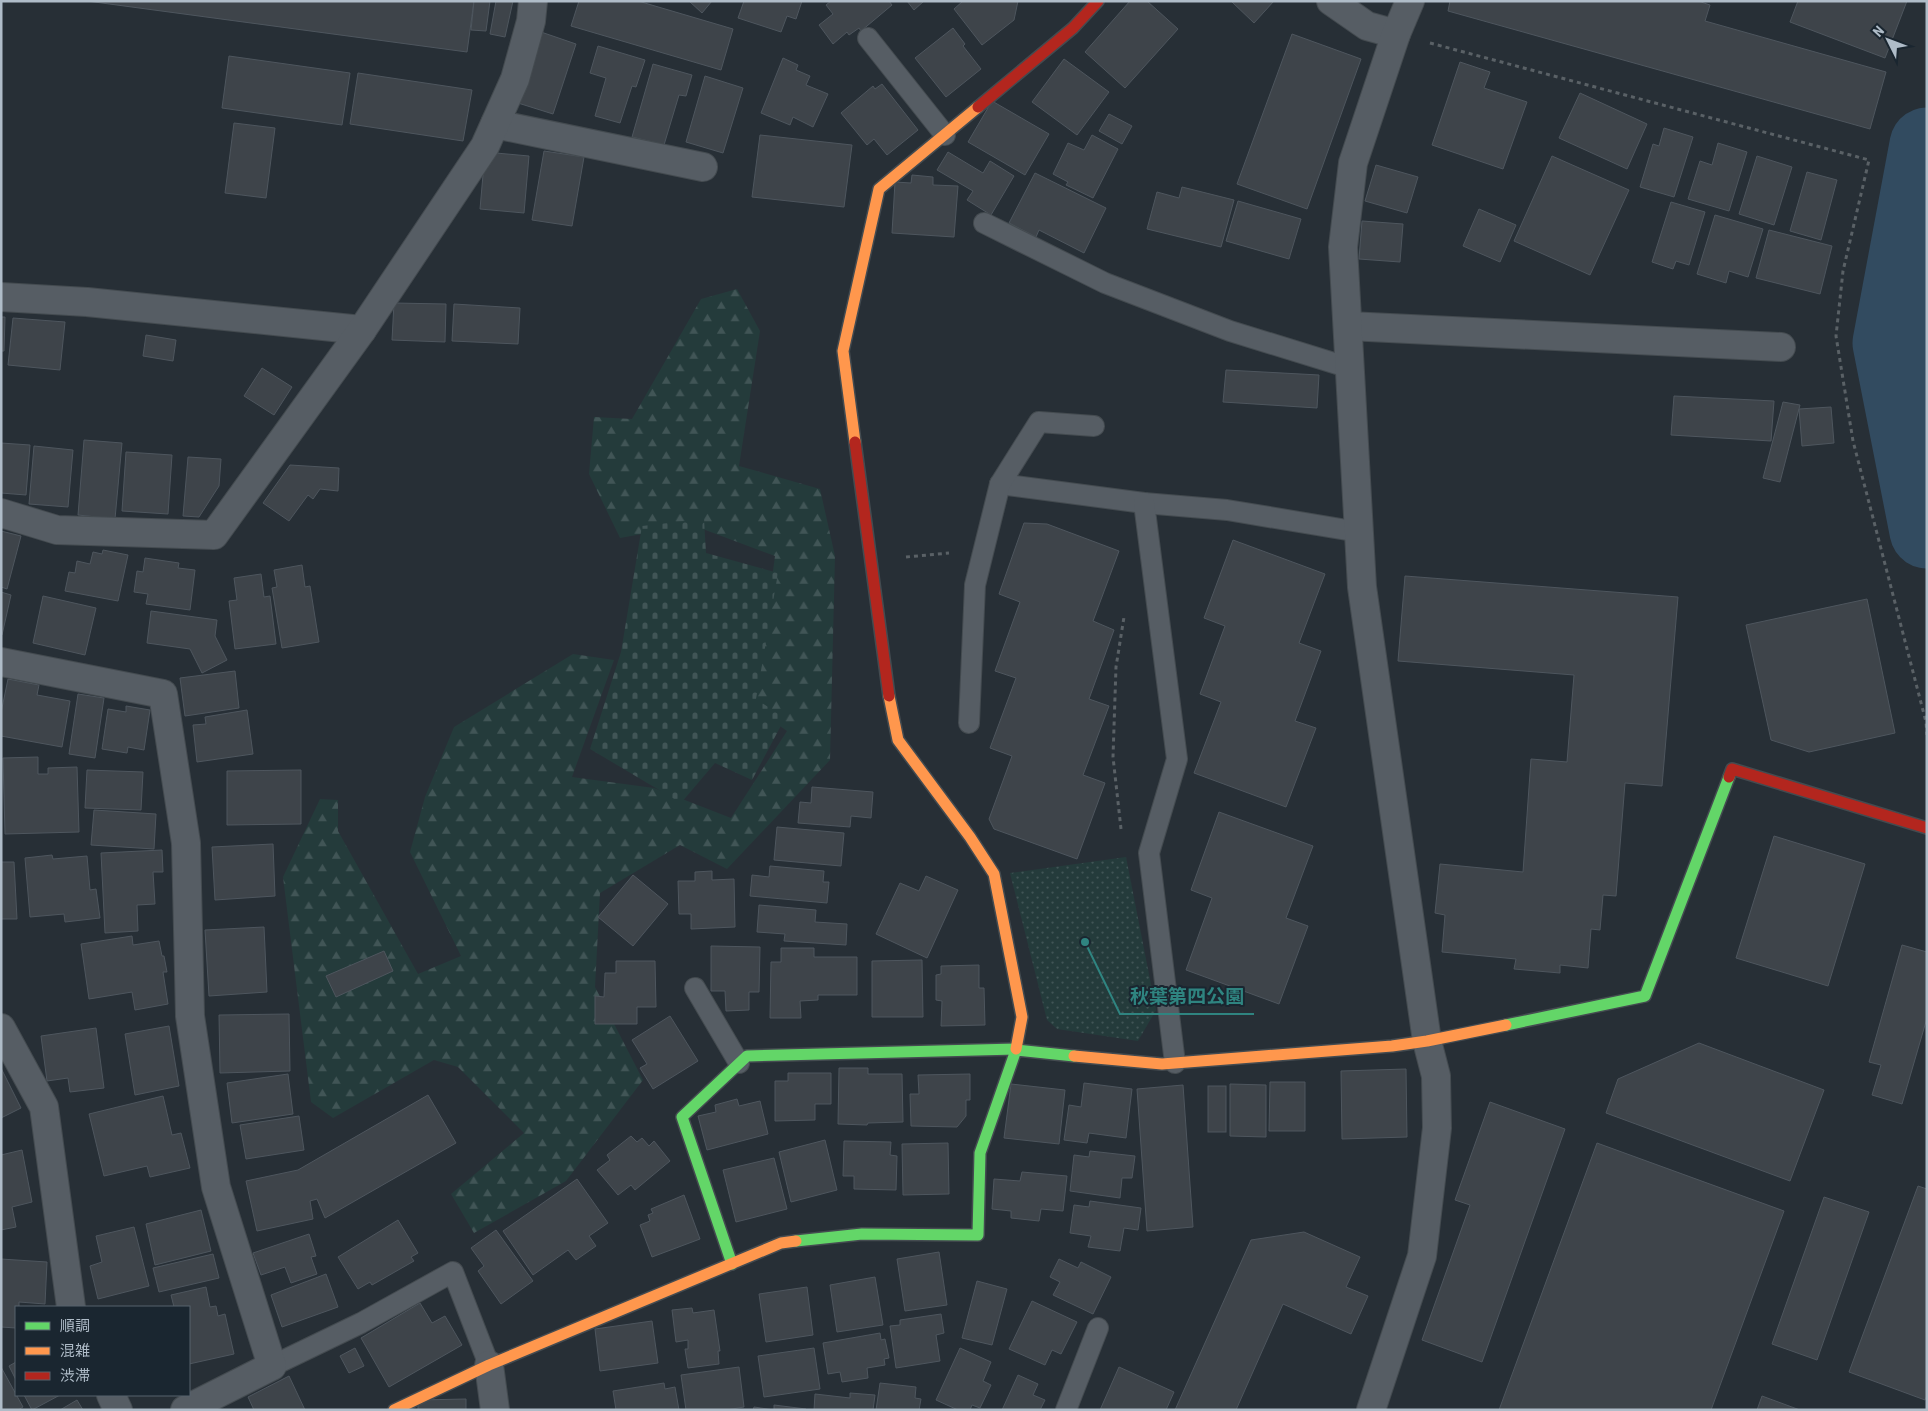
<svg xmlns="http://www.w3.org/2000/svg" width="1928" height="1411" font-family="'Roboto Condensed','Noto Sans JP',sans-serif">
  <defs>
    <pattern id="forest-firs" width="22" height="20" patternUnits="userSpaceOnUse" patternTransform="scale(1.25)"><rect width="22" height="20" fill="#243b3b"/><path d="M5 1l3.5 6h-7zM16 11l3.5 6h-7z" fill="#415556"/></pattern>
    <pattern id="cemetery-stones" width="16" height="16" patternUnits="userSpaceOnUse" patternTransform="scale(1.25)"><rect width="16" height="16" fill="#243b3b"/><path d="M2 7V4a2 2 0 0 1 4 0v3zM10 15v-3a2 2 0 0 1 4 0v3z" fill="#415556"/></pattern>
    <pattern id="park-dots" width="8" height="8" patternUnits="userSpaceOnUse" patternTransform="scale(1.25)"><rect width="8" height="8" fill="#243b3b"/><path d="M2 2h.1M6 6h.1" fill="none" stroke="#415556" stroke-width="1.8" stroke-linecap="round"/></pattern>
  </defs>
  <rect width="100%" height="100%" fill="#272f36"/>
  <path fill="url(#forest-firs)" d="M737 289 760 331 739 466 820 489 835 556 830 760 727 869 680 845 600 893 595 987 643 1080 566 1181 474 1233 451 1194 524 1133 458 1067 434 1060 333 1118 311 1102 283 877 320 799 338 800V831L418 974 461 956 410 852 425 797 454 727 573 654 614 660 572 777 654 788 731 818 787 731 721 684 766 623 775 556 692 525 620 538 589 474 594 417 632 419 701 299Z"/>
  <path fill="url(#cemetery-stones)" d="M704 519 706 553 778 573 756 699 785 718 752 780 715 763 681 803 590 749 621 652 642 526Z"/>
  <path fill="url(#park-dots)" d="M1126 857 1156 1010 1138 1041 1057 1029 1047 1020 1010 873Z"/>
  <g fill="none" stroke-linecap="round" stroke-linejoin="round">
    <path stroke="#324b60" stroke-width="75" d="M1927 145 1890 343 1927 531"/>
  </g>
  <g fill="#3e444a" stroke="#4e565e">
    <path d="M87 1H474L467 52Z"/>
    <path d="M474 1H490L486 31 471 30Z"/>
    <path d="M496 1H513L505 37 490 34Z"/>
    <path d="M579 1H638L733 29 721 70 571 26Z"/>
    <path d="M689 1H712L702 13Z"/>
    <path d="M744 1H802L796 19 787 16 781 32 738 18Z"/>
    <path d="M831 1H889L892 5 861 31 859 28 849 35 847 32 833 44 819 25 833 14 826 5Z"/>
    <path d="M907 1H924L914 10Z"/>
    <path d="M963 1H1018L1014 20 982 45 954 9Z"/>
    <path d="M1130 1H1147L1178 29 1125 88 1085 52Z"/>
    <path d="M1231 1H1274L1254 23Z"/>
    <path d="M1450 1H1698L1710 5 1705 21 1886 72 1870 129 1448 11Z"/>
    <path d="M1798 1H1907L1885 58 1790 22Z"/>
    <path d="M953 28 965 44 963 46 981 69 946 97 915 58Z"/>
    <path d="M541 32 576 44 553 114 518 103Z"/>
    <path d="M1292 34 1361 59 1307 209 1237 184Z"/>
    <path d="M598 46 645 60 636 87 632 86 620 123 595 116 606 78 590 73Z"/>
    <path d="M229 56 350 73 342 125 222 108Z"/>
    <path d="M783 58 798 65 796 70 810 76 806 85 828 94 813 127 793 117 790 125 761 113Z"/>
    <path d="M1064 59 1109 92 1077 135 1032 102Z"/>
    <path d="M1460 62 1490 72 1484 88 1527 102 1503 169 1432 145Z"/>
    <path d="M653 64 692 75 686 96 679 95 664 145 632 137Z"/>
    <path d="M358 73 472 90 463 141 350 124Z"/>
    <path d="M705 76 743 88 723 153 686 142Z"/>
    <path d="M882 84 918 130 887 155 874 139 867 145 841 113 873 86 875 89Z"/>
    <path d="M1580 93 1647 124 1627 169 1559 138Z"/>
    <path d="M992 101 1049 134 1025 175 968 142Z"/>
    <path d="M1109 114 1132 126 1122 144 1099 131Z"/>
    <path d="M234 123 275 128 266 198 225 193Z"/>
    <path d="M1664 128 1693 137 1674 197 1640 187 1653 144 1659 146Z"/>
    <path d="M760 135 852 145 844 207 752 197Z"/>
    <path d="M1092 135 1118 149 1093 198 1066 185 1068 182 1053 174 1068 143 1084 150Z"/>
    <path d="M1718 143 1747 152 1729 211 1688 199 1700 161 1712 165Z"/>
    <path d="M544 151 584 157 572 226 532 220Z"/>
    <path d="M485 152 529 156 524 213 480 209Z"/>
    <path d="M948 152 983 173 990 161 1014 176 991 215 967 200 973 191 937 170Z"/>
    <path d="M1552 156 1629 190 1590 275 1514 241Z"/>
    <path d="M1757 156 1792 167 1774 225 1739 214Z"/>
    <path d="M1376 165 1418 177 1407 213 1365 201Z"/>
    <path d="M1807 172 1837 180 1821 240 1790 231Z"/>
    <path d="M1035 173 1106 208 1084 253 1039 230 1036 237 1009 223Z"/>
    <path d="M912 175 933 177V185L958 186 954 237 892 233 895 182 911 183Z"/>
    <path d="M1182 187 1234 200 1221 247 1147 229 1157 192 1179 198Z"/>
    <path d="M1238 201 1301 219 1289 259 1226 241Z"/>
    <path d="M1671 202 1705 212 1689 265 1676 261 1673 269 1652 262Z"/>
    <path d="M1479 209 1516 225 1500 262 1463 246Z"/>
    <path d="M1715 215 1763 229 1748 277 1729 271 1726 283 1697 274Z"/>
    <path d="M1362 221 1403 224 1400 262 1359 259Z"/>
    <path d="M1769 230 1832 246 1820 294 1756 278Z"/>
    <path d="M394 303 446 304 445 342 392 340Z"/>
    <path d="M454 304 520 308 518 344 452 341Z"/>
    <path d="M1 317H5L4 351H1Z"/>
    <path d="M13 318 65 322 60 370 8 365Z"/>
    <path d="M146 335 176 340 173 361 143 356Z"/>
    <path d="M262 368 292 387 274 415 244 396Z"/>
    <path d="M1226 370 1319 375 1317 408 1223 402Z"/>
    <path d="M1674 396 1774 401 1771 441 1671 435Z"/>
    <path d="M1783 402 1800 405 1780 482 1763 478Z"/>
    <path d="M1831 407 1834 443 1802 446 1799 409Z"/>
    <path d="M84 440 122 443 115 519 78 515Z"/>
    <path d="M1 443 30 445 26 495 1 493Z"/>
    <path d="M34 446 73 450 68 507 29 504Z"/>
    <path d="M126 452 172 455 168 514 122 511Z"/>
    <path d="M188 457 221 459 219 486 199 517 183 516Z"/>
    <path d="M290 465 339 468 338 491 320 489 313 499 308 495 289 521 263 503Z"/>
    <path d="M1024 523 1047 524 1119 551 1093 621 1114 630 1089 699 1109 706 1083 775 1105 783 1077 859 994 829 989 819 1012 756 990 748 1016 678 995 671 1020 602 999 594Z"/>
    <path d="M1 531 21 536 7 589 1 587Z"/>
    <path d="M1233 540 1325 574 1299 643 1321 651 1295 721 1316 728 1286 807 1194 773 1221 702 1200 694 1225 626 1204 618Z"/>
    <path d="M103 550 128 555 118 601 65 591 69 572 75 573 77 561 90 564 93 552 102 554Z"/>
    <path d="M145 558 179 563 178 568 195 570 190 610 146 604 148 594 134 592 137 571 143 572Z"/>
    <path d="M302 565 305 587 310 586 319 642 282 648 272 588 277 587 274 570Z"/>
    <path d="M261 574 264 597 270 596 276 644 235 649 229 601 237 600 234 578Z"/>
    <path d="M1405 576 1678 597 1662 786 1625 783 1616 896 1603 895 1600 930 1591 929 1588 968 1560 965V973L1514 969 1516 959 1442 952 1445 915 1435 913 1440 864 1523 872 1531 759 1567 762 1574 675 1398 661Z"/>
    <path d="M1 592 11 595 2 635H1Z"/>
    <path d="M43 596 96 608 85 655 33 643Z"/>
    <path d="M1867 599 1895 733 1809 752 1771 740 1746 625Z"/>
    <path d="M151 611 217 620 215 636 227 660 202 673 190 649 147 643Z"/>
    <path d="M235 671 239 708 185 716 180 678Z"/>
    <path d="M8 679 39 685 37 695 70 701 62 747 1 736V713Z"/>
    <path d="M78 694 104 698 95 758 69 754Z"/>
    <path d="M126 706 150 710 144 750 128 747 127 753 102 749 108 709 126 712Z"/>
    <path d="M247 710 253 754 197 762 193 725 206 724 205 717Z"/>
    <path d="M38 757V774H48V768L77 767 79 832 5 834 3 758Z"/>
    <path d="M87 770 143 772 141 810 85 808Z"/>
    <path d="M301 770V824L227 825V771Z"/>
    <path d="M812 787 873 792 871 818 851 816 850 827 798 823 800 802 811 803Z"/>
    <path d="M94 810 156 814 154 849 91 845Z"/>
    <path d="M1219 812 1313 846 1286 918 1308 926 1279 1004 1186 970 1212 898 1191 890Z"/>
    <path d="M777 827 844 833 841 866 774 860Z"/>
    <path d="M1774 836 1865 864 1828 986 1736 958Z"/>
    <path d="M273 844 275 896 215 900 212 847Z"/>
    <path d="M162 850 163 872H153L155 904 137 905 138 931 105 933 101 853Z"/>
    <path d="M52 855 53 859 87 856 90 890 96 889 100 918 65 922 64 914 30 917 25 858Z"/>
    <path d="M1 862H14L17 919H1Z"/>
    <path d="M770 866 824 871 823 882H829L827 903 750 896 752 875 769 877Z"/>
    <path d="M712 871V880L734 879 735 927 691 929V914H679L678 881H695V872Z"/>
    <path d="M633 875 668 904 633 946 598 917Z"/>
    <path d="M926 876 958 890 927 958 876 934 900 883 919 891Z"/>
    <path d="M759 905 816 910 815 922 847 924 846 945 784 941 785 934 757 932Z"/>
    <path d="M264 927 267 992 209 996 205 930Z"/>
    <path d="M132 936 133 945 159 941 162 956H164L167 972H163L168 1004 135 1010 132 992 89 999 81 944Z"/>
    <path d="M1902 945 1927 952V1018L1902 1104 1872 1095 1881 1065 1869 1062Z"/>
    <path d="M711 946 760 947 759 992H749V1010L726 1011 725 991H711Z"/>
    <path d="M781 948H814V957H857V995H818V1000L800 1001 801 1018H770L771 962H781Z"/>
    <path d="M384 951 393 971 336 997 326 976Z"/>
    <path d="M922 960 923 1017H872V961Z"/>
    <path d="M616 961H655L656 1007H637V1024H595V996L604 997 605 973H616Z"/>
    <path d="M979 965V988H984L985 1025 941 1026 942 1001 936 1000V975L941 974V966Z"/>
    <path d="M289 1014 290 1071 220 1073 219 1015Z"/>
    <path d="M670 1016 698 1061 653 1089 640 1068 647 1064 632 1040Z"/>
    <path d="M169 1026 179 1086 135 1095 125 1034Z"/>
    <path d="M96 1028 104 1088 70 1092 68 1078 47 1081 41 1036Z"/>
    <path d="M1699 1043 1824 1090 1790 1181 1606 1113 1618 1079Z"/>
    <path d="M1 1068 21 1108 1 1118Z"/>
    <path d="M839 1068H868V1074H902L903 1122 868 1123 867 1125 838 1124Z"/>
    <path d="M1406 1069 1407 1137 1342 1139 1341 1071Z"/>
    <path d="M788 1073H831V1104H815V1120L775 1121V1081H788Z"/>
    <path d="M288 1074 293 1114 232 1123 227 1083Z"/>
    <path d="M970 1074V1100H966V1116L957 1127 911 1126 910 1094H919L918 1075Z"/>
    <path d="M1270 1082H1305V1131H1269Z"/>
    <path d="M1084 1083 1132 1089 1126 1138 1089 1133 1087 1143 1064 1140 1069 1105 1081 1107Z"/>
    <path d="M1011 1084 1065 1090 1059 1144 1004 1138Z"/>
    <path d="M1230 1084 1266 1085V1137L1230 1136Z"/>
    <path d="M1183 1085 1193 1227 1147 1231 1137 1089Z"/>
    <rect x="1208" y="1086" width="18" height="46"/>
    <path d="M428 1095 456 1143 325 1218 317 1199 310 1201 313 1219 257 1231 246 1181 298 1170Z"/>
    <path d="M163 1096 172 1135 181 1133 190 1168 150 1177 147 1166 104 1176 89 1114Z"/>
    <path d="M737 1099 739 1106 760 1101 768 1134 707 1150 698 1116 716 1112 715 1105Z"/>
    <path d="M1490 1102 1565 1129 1482 1362 1422 1340 1470 1205 1455 1200Z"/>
    <path d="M299 1116 304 1150 246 1159 240 1125Z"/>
    <path d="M631 1136 637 1142 642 1138 649 1146 654 1141 670 1161 635 1190 631 1185 618 1195 597 1170 610 1160 607 1155Z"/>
    <path d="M825 1140 837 1190 791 1202 779 1152Z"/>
    <path d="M844 1141 891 1142 890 1155 897 1156 896 1190 854 1189V1176H843Z"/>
    <path d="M948 1143 949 1194 903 1195 902 1144Z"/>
    <path d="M1597 1143 1784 1211 1711 1410H1499Z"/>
    <path d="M22 1150 32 1202 12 1207 16 1227 1 1230V1155Z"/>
    <path d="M1090 1151 1135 1156 1132 1178H1122L1120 1198 1070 1191 1074 1155 1089 1157Z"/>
    <path d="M774 1158 787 1209 736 1222 723 1170Z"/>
    <path d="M1022 1172 1067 1176 1063 1211 1041 1209 1039 1221 1011 1218V1211L992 1209 994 1179 1020 1181Z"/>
    <path d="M577 1179 608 1223 589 1236 596 1246 576 1260 568 1250 533 1275 503 1231Z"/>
    <path d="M1918 1186 1927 1189V1395L1925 1400 1849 1372Z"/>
    <path d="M684 1195 700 1239 652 1257 640 1225 650 1221 648 1215 653 1213 651 1209Z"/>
    <path d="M1824 1197 1869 1212 1817 1360 1772 1344Z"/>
    <path d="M1090 1201 1141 1208 1138 1230 1124 1228 1120 1251 1088 1247 1091 1236 1070 1233 1074 1205 1089 1207Z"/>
    <path d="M201 1210 211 1251 155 1265 146 1224Z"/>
    <path d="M398 1220 418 1253 411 1257 414 1261 372 1285 370 1282 358 1289 338 1257Z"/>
    <path d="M134 1227 149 1286 98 1299 90 1266 102 1262 96 1236Z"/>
    <path d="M496 1230 533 1281 501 1304 478 1271 484 1266 471 1248Z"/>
    <path d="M1304 1232 1360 1257 1346 1287 1368 1296 1351 1334 1283 1304 1236 1410H1175L1251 1240Z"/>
    <path d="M309 1234 316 1256 311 1257 317 1274 291 1283 285 1267 261 1275 253 1253Z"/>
    <path d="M939 1252 947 1305 905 1311 897 1259Z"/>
    <path d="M213 1254 219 1278 159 1292 153 1268Z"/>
    <path d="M1 1259 47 1262 45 1304 19 1302V1307H16V1328L1 1327Z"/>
    <path d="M1059 1259 1078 1268 1081 1262 1111 1277 1093 1314 1053 1295 1060 1282 1050 1277Z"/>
    <path d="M326 1274 338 1307 282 1327 271 1295Z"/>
    <path d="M875 1277 883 1325 837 1332 830 1285Z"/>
    <path d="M977 1281 1007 1289 992 1345 962 1338Z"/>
    <path d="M206 1287 210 1307 216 1306 218 1316 225 1314 234 1354 189 1364V1307H174L171 1295Z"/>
    <path d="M807 1287 813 1335 766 1342 759 1294Z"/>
    <path d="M1032 1301 1077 1322 1061 1354 1052 1350 1045 1365 1009 1349Z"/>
    <path d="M420 1303 432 1323 445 1316 462 1345 389 1387 361 1338Z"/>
    <path d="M692 1308 693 1313 714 1310 720 1351H718L719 1364 688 1368 685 1349H688V1340L676 1342 672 1310Z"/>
    <path d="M941 1314 944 1333 936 1335 940 1361 896 1368 890 1326 900 1325V1320Z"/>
    <path d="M652 1321 658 1363 600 1371 595 1329Z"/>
    <path d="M880 1333 881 1340 885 1339 889 1358 884 1359 885 1365 867 1368 868 1378 842 1382 840 1372 828 1374 823 1343Z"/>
    <path d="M355 1348 364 1366 349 1373 340 1356Z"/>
    <path d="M814 1348 820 1389 764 1397 758 1356Z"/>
    <path d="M960 1348 991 1362 983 1381 991 1385 980 1408 972 1405 970 1410H958L936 1400Z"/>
    <path d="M16 1362V1380L9 1366Z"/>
    <path d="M1 1367 23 1407 18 1410H1Z"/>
    <path d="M739 1367 744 1407 726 1410H686L681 1375Z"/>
    <path d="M1119 1367 1174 1392 1166 1410H1100Z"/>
    <path d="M1018 1375 1038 1384 1033 1395 1045 1400 1040 1410H1002Z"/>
    <path d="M289 1376 305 1410H254L248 1397Z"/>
    <path d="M664 1383 665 1389 675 1387 679 1410H616L613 1391Z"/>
    <path d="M880 1383 916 1387 915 1398 921 1399 919 1410H876Z"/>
    <path d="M850 1393 875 1395 873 1410H814L815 1394 850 1398Z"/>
    <path d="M24 1395H60L32 1410Z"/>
    <path d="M1762 1396 1800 1410H1757Z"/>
    <path d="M466 1399V1410H418V1400Z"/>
    <path d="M77 1400 83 1410H60Z"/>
    <path d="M774 1405 806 1409V1410H753L754 1407 774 1410Z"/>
  </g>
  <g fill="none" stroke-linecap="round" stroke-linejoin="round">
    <defs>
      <g id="lane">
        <path d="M868 38 945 135"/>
        <path d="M984 223 1105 283 1230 331 1350 368"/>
        <path d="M1000 484 1144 503 1227 510 1359 532"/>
        <path d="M1144 503 1177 759 1149 853 1175 1063"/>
        <path d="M969 723 975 585 1000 484 1039 422 1094 426"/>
        <path d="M695 988 739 1063"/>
        <path d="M272 1366 361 1323 453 1272 489 1365"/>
        <path d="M1066 1410 1098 1328"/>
      </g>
      <g id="street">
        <path d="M1331 1 1367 26 1396 34"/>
        <path d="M495 124 703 167"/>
        <path d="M1 297 87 302 362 330"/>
        <path d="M1348 326 1781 347"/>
        <path d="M1 513 57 530 214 535 362 330 485 146 515 79 531 21 533 1"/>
        <path d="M1 662 163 694 186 843 190 1016 216 1187 272 1366 185 1410"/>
        <path d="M1 1028 44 1107 71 1307"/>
        <path d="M489 1365 495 1410"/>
        <path d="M111 1395 118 1410"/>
        <path d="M1371 1410 1422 1256 1437 1128 1436 1076 1427 1041 1362 587 1343 247 1353 163 1396 34 1410 1"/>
      </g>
      <g id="fast">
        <path d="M1506 1025 1645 996 1729 777"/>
        <path d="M796 1241 862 1234 978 1235 980 1153 1016 1050 1074 1056"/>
        <path d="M732 1264 682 1117 747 1056 1016 1049"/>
      </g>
      <g id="slow">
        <path d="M855 442 843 351 879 189 978 107"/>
        <path d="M889 696 898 740 970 837 994 874 1022 1017 1016 1049"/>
        <path d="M1074 1056 1162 1064 1392 1046 1427 1041 1506 1025"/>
        <path d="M394 1410 489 1365 781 1243 796 1241"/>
      </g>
      <g id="jam">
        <path d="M978 107 1073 28 1098 1"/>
        <path d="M855 442 889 696"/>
        <path d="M1729 777 1732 769 1927 828"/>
      </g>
    </defs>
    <use href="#lane" stroke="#444b50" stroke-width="22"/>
    <use href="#street" stroke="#444b50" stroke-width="30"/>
    <use href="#fast" stroke="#444b50" stroke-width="14"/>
    <use href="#slow" stroke="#444b50" stroke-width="14"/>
    <use href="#jam" stroke="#444b50" stroke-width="14"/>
    <g stroke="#5a6166" stroke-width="3" stroke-dasharray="4 4" stroke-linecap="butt">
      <path d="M1430 43 1869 160 1843 271 1836 336 1853 441 1926 722 1927 735"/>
      <path d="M906 557 949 553"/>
      <path d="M1121 829 1113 757 1116 667 1124 617"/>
    </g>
    <use href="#lane" stroke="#565d64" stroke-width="20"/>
    <use href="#street" stroke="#565d64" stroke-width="28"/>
    <use href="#fast" stroke="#63d668" stroke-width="11"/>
    <use href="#slow" stroke="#ff974d" stroke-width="11"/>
    <use href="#jam" stroke="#b3261e" stroke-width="11"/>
  </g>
  <path fill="none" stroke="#2f8480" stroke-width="2" d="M1085 942L1120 1014H1254"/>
  <circle fill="#2f8480" stroke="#1a2630" stroke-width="2" cx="1085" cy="942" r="5"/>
  <g font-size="19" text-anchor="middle" font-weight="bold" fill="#2f8480" stroke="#1a2630" stroke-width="4" stroke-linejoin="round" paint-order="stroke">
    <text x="1187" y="1003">秋葉第四公園</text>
  </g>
  <rect width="1928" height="1411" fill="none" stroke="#afbcc8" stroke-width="5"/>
  <rect x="15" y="1306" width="175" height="90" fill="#1a2630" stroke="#56626d"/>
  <rect x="25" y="1322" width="25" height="8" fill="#63d668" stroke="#56626d"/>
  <text x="60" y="1331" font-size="15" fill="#afbcc8">順調</text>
  <rect x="25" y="1347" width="25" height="8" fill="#ff974d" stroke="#56626d"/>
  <text x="60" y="1356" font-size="15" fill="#afbcc8">混雑</text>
  <rect x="25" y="1372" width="25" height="8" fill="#b3261e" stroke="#56626d"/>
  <text x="60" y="1381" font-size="15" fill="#afbcc8">渋滞</text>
  <g transform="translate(1888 40) rotate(312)" stroke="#1a2630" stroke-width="4" paint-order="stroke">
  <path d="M0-4L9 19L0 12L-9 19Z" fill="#afbcc8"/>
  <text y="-8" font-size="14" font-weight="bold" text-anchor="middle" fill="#afbcc8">N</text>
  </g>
</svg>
